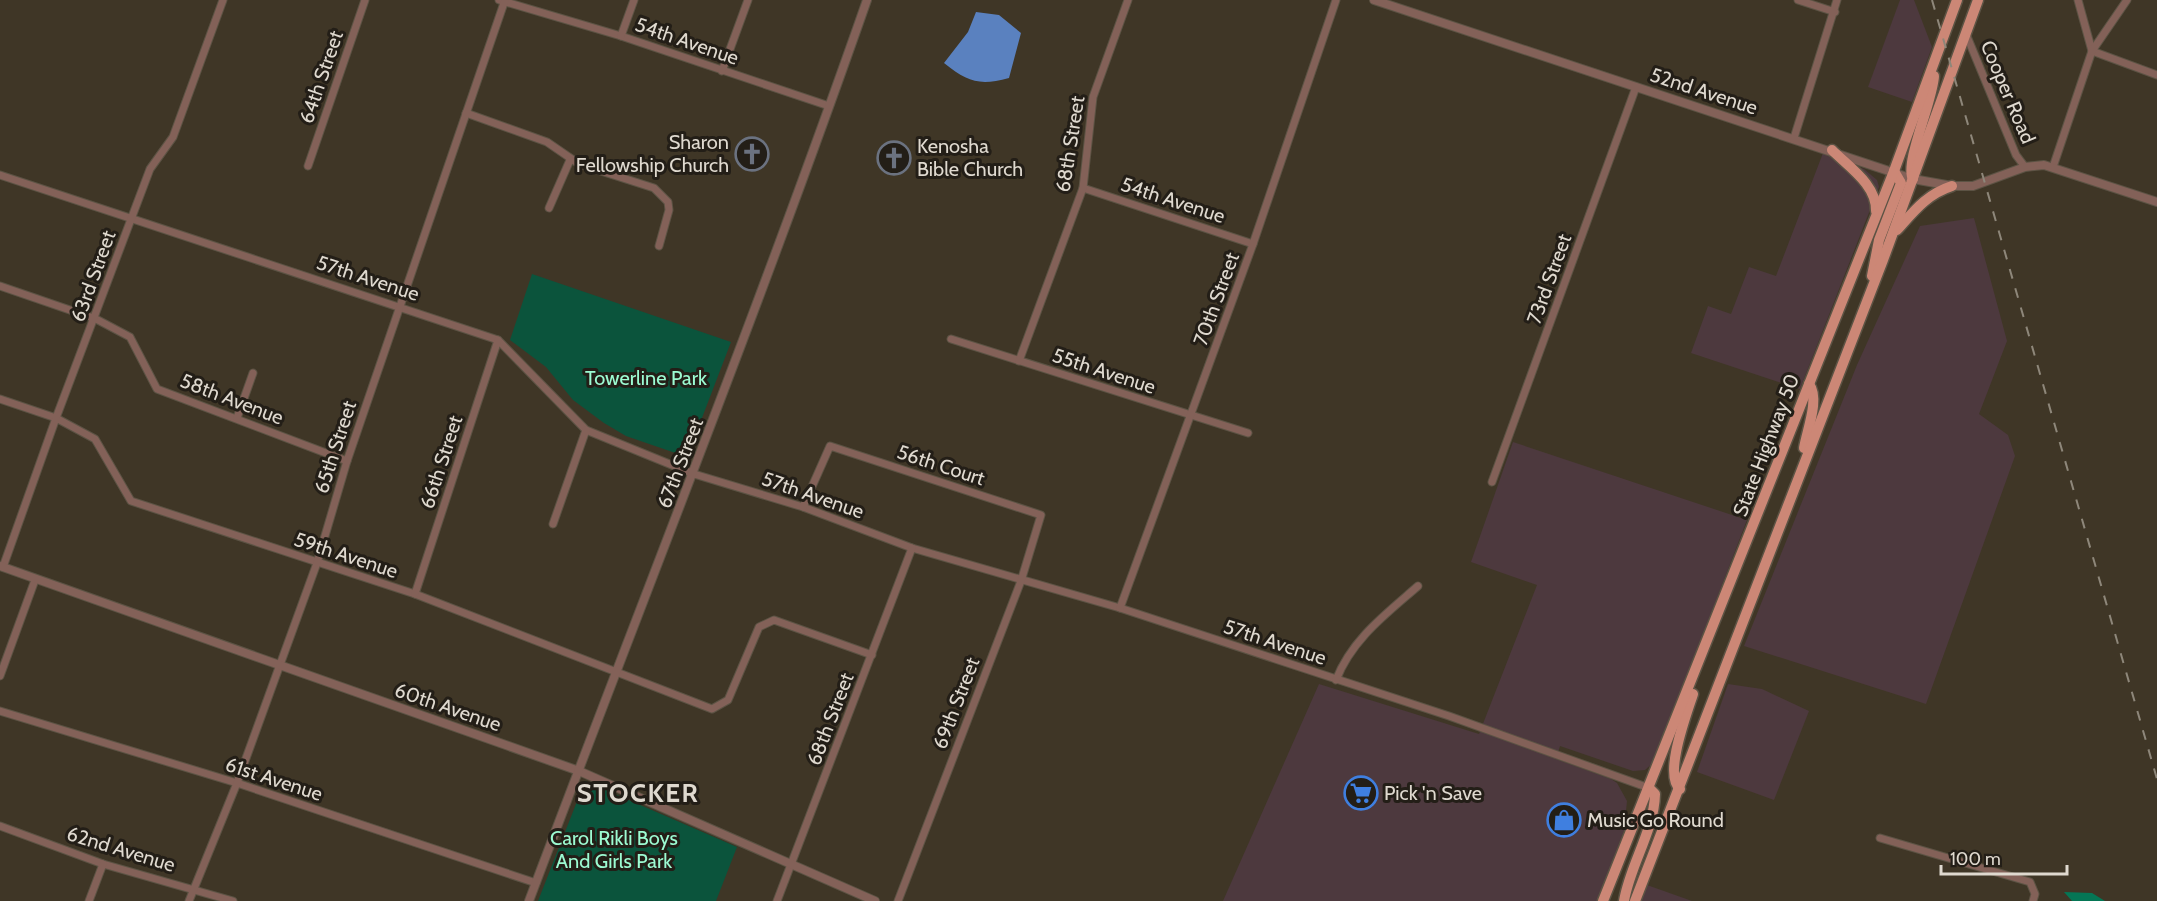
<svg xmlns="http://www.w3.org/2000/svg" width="2157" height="901" font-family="Cabin,sans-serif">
  <rect width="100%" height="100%" fill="#3f3626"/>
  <g fill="#4d393e">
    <path d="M1900 0H1914L1932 47 1912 102 1868 87Z"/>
    <path d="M1823 153 1864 169 1877 180 1879 187 1800 389 1691 353 1708 306 1731 314 1749 267 1776 276Z"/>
    <path d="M1974 218 2007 341 1979 414 2008 435 2015 456 1926 704 1744 646 1857 365 1920 226Z"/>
    <path d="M1513 442 1747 520 1654 762 1645 770 1633 771 1560 746 1556 759 1611 779 1617 783 1627 801 1624 831 1597 901H1223L1319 684 1479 734 1537 585 1471 562Z"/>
    <path d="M1728 684 1762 689 1809 711 1774 800 1697 772Z"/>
    <path d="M1647 885 1692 901H1641Z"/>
  </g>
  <g fill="#0b543c">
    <path d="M532 274 731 342 687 457 626 436 604 423 573 400 546 367 510 340Z"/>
    <path d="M585 781 737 847 716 901H538Z"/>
  </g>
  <path fill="#057655" d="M2064 892 2092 893 2105 901H2072Z"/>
  <path fill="#5a81bf" d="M976 12 999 15 1021 33 1009 78C979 86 968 82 944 63L968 32Z"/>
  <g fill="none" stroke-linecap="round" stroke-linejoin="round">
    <defs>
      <g id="minor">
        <path d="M499 0 621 36 829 106"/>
        <path d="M1798 0 1835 12"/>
        <path d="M2078 0 2092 51 2157 75"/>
        <path d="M1966 34 2016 155 2025 167"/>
        <path d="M621 36 634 0"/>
        <path d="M722 71 748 0"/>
        <path d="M466 113 547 142 579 164 654 188 668 202 669 210 659 246"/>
        <path d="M1794 138 1837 0"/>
        <path d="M308 166 365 0"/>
        <path d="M2053 167 2092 51 2127 0"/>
        <path d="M0 175 498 340 586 430 694 474 803 507 912 548 1120 608 1449 716 1649 788"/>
        <path d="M1083 188 1253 244"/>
        <path d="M549 208 570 160"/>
        <path d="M0 286 96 319 130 337 157 389 347 461"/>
        <path d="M951 339 1248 433"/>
        <path d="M1019 361 1083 188 1093 97 1128 0"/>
        <path d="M0 399 56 418 95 439 131 501 415 594 712 709 728 700 759 627 774 620 872 655"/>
        <path d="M237 418 253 373"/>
        <path d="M1492 482 1636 87"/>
        <path d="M803 507 830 446 1041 515 1021 581 898 901"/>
        <path d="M553 524 586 430"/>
        <path d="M3 567 56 418 150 169 173 137 223 0"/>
        <path d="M415 594 498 340"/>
        <path d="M1120 608 1253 244 1336 0"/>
        <path d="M0 676 35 580"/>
        <path d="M1336 680C1352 639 1386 614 1418 586"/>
        <path d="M0 711 237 783 536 883"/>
        <path d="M0 826 103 864 233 901"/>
        <path d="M1880 838 2030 882 2035 894 2033 901"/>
        <path d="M89 901 103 864"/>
        <path d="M189 901 237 783 317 563 347 461 505 0"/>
        <path d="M777 901 912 548"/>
      </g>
      <g id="tertiary">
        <path d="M1374 0 1913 179 1952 186H1973L2025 167 2044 165 2157 202"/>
        <path d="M0 566 579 771 875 901"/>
        <path d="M529 901C642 601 761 303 867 0"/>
      </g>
      <g id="primary">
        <path d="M1832 150C1849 167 1877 185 1876 211"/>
        <path d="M1913 179C1904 164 1933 100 1934 76"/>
        <path d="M1897 230C1914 211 1927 194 1952 186"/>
        <path d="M1872 276 1879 240 1901 183 1894 171"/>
        <path d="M1804 448C1807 430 1820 399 1809 384"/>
        <path d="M1680 789C1663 775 1687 713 1693 694"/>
        <path d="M1603 901 1894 171 1957 0"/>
        <path d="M1624 901C1630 865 1654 831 1655 794L1649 788"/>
        <path d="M1635 901 1883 260 1978 0"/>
      </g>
    </defs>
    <use href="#minor" stroke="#5c5344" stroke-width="9"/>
    <use href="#tertiary" stroke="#5c5344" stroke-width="10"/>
    <use href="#primary" stroke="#5c5344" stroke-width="13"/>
    <use href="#minor" stroke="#836158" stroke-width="7"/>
    <use href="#tertiary" stroke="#836158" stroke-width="8"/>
    <use href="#primary" stroke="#cc8776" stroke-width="10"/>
    <path stroke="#8e877a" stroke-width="2" stroke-dasharray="10 10" stroke-linecap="butt" d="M1932 0 2157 779"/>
  </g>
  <defs>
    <symbol id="church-ring" viewBox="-11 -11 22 22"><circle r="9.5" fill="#231e17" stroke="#6b7280" stroke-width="1.5"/><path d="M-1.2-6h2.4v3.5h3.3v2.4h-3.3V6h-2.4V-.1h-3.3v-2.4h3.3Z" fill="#6b7280"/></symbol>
    <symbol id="supermarket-ring" viewBox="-11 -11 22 22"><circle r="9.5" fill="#231e17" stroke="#3f7fe0" stroke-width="1.5"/><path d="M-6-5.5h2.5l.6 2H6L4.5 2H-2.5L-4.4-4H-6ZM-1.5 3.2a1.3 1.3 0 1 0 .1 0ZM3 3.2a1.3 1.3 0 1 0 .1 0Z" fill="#3f7fe0"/></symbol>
    <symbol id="shop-ring" viewBox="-11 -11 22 22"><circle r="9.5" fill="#231e17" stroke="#3f7fe0" stroke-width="1.5"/><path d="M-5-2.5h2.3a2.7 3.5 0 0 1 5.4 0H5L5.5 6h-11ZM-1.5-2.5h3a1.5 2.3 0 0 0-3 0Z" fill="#3f7fe0"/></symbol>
  </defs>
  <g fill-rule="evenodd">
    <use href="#church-ring" x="733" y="135" width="38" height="38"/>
    <use href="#church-ring" x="875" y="139" width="38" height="38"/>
    <use href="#supermarket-ring" x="1342" y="774" width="38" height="38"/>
    <use href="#shop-ring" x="1545" y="801" width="38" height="38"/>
  </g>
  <g text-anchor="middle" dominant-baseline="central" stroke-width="6" stroke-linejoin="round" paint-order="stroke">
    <g font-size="20" fill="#dfd9cf" stroke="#231e17">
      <text transform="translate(687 41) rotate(19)">54th Avenue</text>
      <text transform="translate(321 77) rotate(-71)">64th Street</text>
      <text transform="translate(1704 91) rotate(18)">52nd Avenue</text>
      <text transform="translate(2008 92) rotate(67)">Cooper Road</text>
      <text transform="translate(1070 144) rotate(-81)">68th Street</text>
      <text transform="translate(1173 200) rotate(18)">54th Avenue</text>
      <text transform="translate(93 276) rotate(-70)">63rd Street</text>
      <text transform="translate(368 278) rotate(18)">57th Avenue</text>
      <text transform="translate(1549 279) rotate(-70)">73rd Street</text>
      <text transform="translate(1216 299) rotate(-70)">70th Street</text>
      <text transform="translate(1104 371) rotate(18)">55th Avenue</text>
      <text transform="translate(232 399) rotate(21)">58th Avenue</text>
      <text transform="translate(1766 445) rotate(-69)">State Highway 50</text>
      <text transform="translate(335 447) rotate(-72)">65th Street</text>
      <text transform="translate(441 462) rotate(-72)">66th Street</text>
      <text transform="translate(680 463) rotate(-69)">67th Street</text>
      <text transform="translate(941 465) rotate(18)">56th Court</text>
      <text transform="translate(813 495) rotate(19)">57th Avenue</text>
      <text transform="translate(346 555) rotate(18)">59th Avenue</text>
      <text transform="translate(1275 642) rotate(18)">57th Avenue</text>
      <text transform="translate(956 703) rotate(-69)">69th Street</text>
      <text transform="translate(448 707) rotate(19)">60th Avenue</text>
      <text transform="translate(830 719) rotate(-69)">68th Street</text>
      <text transform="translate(274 779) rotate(18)">61st Avenue</text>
      <text transform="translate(121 849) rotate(17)">62nd Avenue</text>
    </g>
    <g font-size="20" fill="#dfd9cf" stroke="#231e17" text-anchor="start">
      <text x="729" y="142" text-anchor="end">Sharon<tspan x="729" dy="23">Fellowship Church</tspan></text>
      <text x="917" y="146">Kenosha<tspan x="917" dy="23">Bible Church</tspan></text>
      <text x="1384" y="793">Pick 'n Save</text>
      <text x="1587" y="820">Music Go Round</text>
    </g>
    <g font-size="20" fill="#9cfbd2" stroke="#231e17">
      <text x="646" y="378">Towerline Park</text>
      <text x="614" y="838">Carol Rikli Boys<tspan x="614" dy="23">And Girls Park</tspan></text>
    </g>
    <g font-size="26" font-weight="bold" letter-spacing="1.5" fill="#dfd9cf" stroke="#231e17">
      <text x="638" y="793">STOCKER</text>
    </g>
  </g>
  <path d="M1941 865v9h126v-9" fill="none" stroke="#dfd9cf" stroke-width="3"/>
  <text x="1950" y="865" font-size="18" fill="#dfd9cf" stroke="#231e17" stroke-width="4.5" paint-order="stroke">100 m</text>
</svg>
